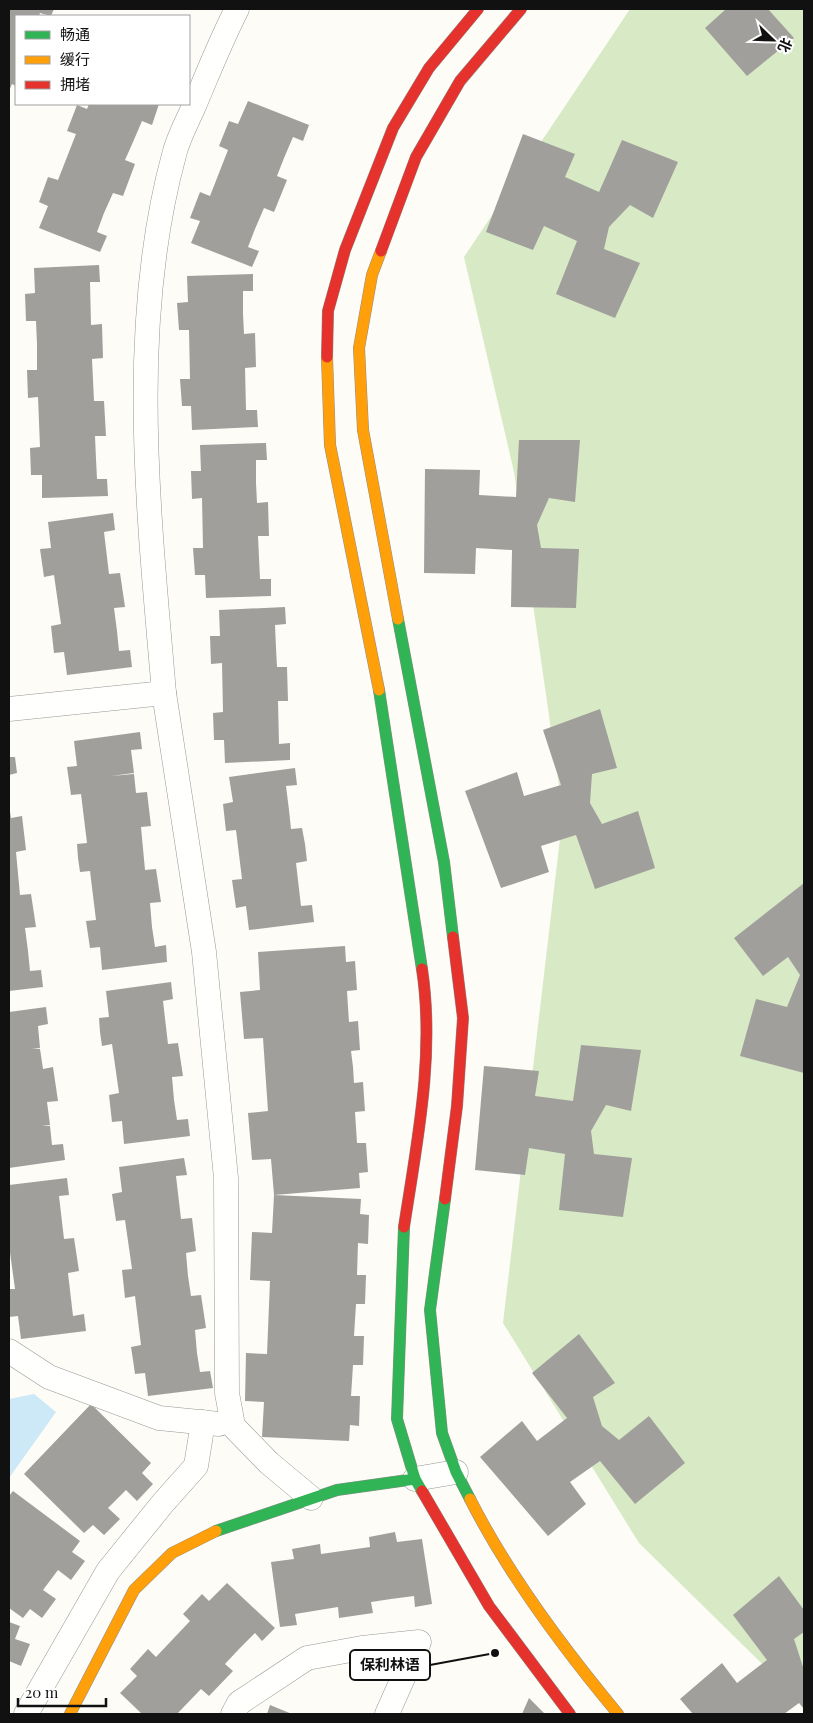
<svg xmlns="http://www.w3.org/2000/svg" width="813" height="1723" font-family="'Playfair Display','Noto Sans SC',serif">
  <rect width="100%" height="100%" fill="#fdfcf7"/>
  <path fill="#d8eac5" d="M630 9H804V1705L639 1543 503 1323 563 813 514 472 464 257Z"/>
  <path fill="#cde8f7" d="M34 1394 56 1412 9 1478V1399Z"/>
  <g fill="#a19f9c">
    <path d="M9 9H54L51 16 40 13 39 16H16V86L12 84 9 91Z"/>
    <path d="M726 9H768L794 38 747 76 705 28Z"/>
    <path d="M248 101 309 125 303 141 293 137 284 158 277 176 287 180 274 212 264 208 255 229 248 247 259 251 252 267 191 243 200 221 190 218 200 192 210 196 228 150 219 146 229 121 238 124Z"/>
    <path d="M89 104H159L152 125 142 121 133 142 125 160 135 164 123 196 113 193 104 213 97 232 107 236 100 252 39 228 48 206 39 202 48 177 58 180 76 134 67 131 77 105 87 109Z"/>
    <path d="M523 134 575 154 565 177 599 192 622 140 678 162 653 218 630 205 609 227 604 249 640 263 615 318 556 294 577 241 544 226 533 250 486 232Z"/>
    <path d="M99 265 100 282H90L91 325 102 324 103 358 92 359 94 401H104L106 436H95L96 459 97 479H107L108 496 42 498V475H31L30 448 40 447 38 397 28 398 27 370H37V344L36 321H26L25 294 35 293 34 268Z"/>
    <path d="M253 274V291H243V314L244 334 255 333 256 367 245 368 246 410H257L258 427 192 430 191 406H182L180 379H190L189 330H179L177 303 188 302 187 276Z"/>
    <path d="M519 440H580L575 502 549 498 537 525 541 548 579 549 576 608 511 607 512 550 476 548 475 574 424 573 425 469 480 470 479 495 516 497Z"/>
    <path d="M266 443 267 460H256V483L257 503 268 502 269 536H258L260 579H271V596L206 598 205 575H195L193 548H203L202 498 192 499 191 471H201L200 445Z"/>
    <path d="M113 513 115 530 104 532 109 574 120 573 125 607 114 608 117 631 119 651 130 650 132 667 67 675 64 652 54 653 51 626 61 624 54 575 44 577 40 549 51 548 48 522Z"/>
    <path d="M285 607 286 624 275 625 276 648 277 667H287L288 701H278L279 744 290 743V760L225 763 224 740H214L213 713 223 712 222 663 211 664 210 636H220L219 610Z"/>
    <path d="M600 709 617 768 592 774 590 803 602 824 638 811 655 868 595 889 576 835 541 846 549 872 501 888 465 791 517 772 524 796 561 785 543 730Z"/>
    <path d="M140 732 142 749 131 750 134 773 111 776 134 774 136 793 147 792 151 826 141 827 145 870 156 869 161 902 150 903 152 927 155 947 166 945 167 962 102 970 100 947 90 948 86 921 96 920 90 871 80 872 78 858 77 844 87 843 81 794 71 795 67 767 77 766 74 741Z"/>
    <path d="M9 757H15L17 773 9 775Z"/>
    <path d="M295 768 297 785 286 786 289 810 291 829 302 828 305 844 307 861 296 863 301 906 312 905 314 922 249 930 246 906 236 908 232 880 242 879 236 830 226 831 223 804 233 802 229 777Z"/>
    <path d="M9 806 11 818 22 816 26 850 16 852 20 895 31 894 36 927 25 928 28 951 30 971 41 970 43 987 9 991Z"/>
    <path d="M804 883V1073L740 1056 756 999 787 1007 800 975 788 957 763 976 734 938Z"/>
    <path d="M345 946 346 962 355 961 357 990 347 991 348 1007 349 1022 358 1021 360 1050 351 1051 353 1067 354 1083 363 1082 365 1111 355 1112 357 1143H366L368 1172 359 1173 360 1188 274 1195 361 1199 360 1214 369 1215 368 1244 358 1243 357 1275H366L365 1304H356L354 1336H364L363 1365H353L352 1381 351 1396H360L359 1426 350 1425 349 1441 262 1437 264 1402 245 1401 246 1353 267 1354 270 1281 250 1280 252 1232 272 1233 274 1195 271 1159 252 1160 248 1113 268 1111 263 1038 244 1039 240 992 260 990 258 952Z"/>
    <path d="M171 982 173 999 163 1001 168 1044 178 1043 183 1076 172 1077 174 1100 177 1120 188 1119 190 1136 124 1144 122 1121 112 1122 109 1095 119 1093 112 1044 102 1046 100 1032 99 1018 109 1017 106 991Z"/>
    <path d="M46 1007 48 1024 38 1026 40 1048 32 1049H40L43 1069 53 1067 58 1101 47 1102 50 1125 42 1126H50L52 1145 63 1144 65 1160 9 1168V1012Z"/>
    <path d="M581 1045 641 1050 631 1111 606 1105 591 1131 594 1154 632 1158 623 1217 559 1210 565 1154 529 1148 525 1175 475 1170 484 1066 539 1071 535 1096 573 1101Z"/>
    <path d="M184 1158 187 1175 176 1176 181 1219 192 1218 196 1251 186 1253 188 1276 191 1296 201 1295 206 1328 195 1330 197 1353 200 1372 210 1371 213 1388 148 1396 145 1373 135 1374 133 1360 131 1347 141 1345 135 1296 125 1298 122 1270 132 1269 125 1220 116 1221 112 1194 122 1192 119 1167Z"/>
    <path d="M67 1178 69 1195 59 1196 64 1239 74 1238 79 1271 68 1273 73 1316 84 1314 86 1331 21 1339 18 1316 9 1317V1289H15L9 1245V1185Z"/>
    <path d="M579 1334 615 1383 593 1397 602 1426 619 1440 649 1416 685 1463 635 1504 600 1461 570 1482 586 1504 548 1536 480 1457 522 1421 537 1441 567 1418 532 1373Z"/>
    <path d="M91 1404 151 1463 142 1473 153 1484 137 1501 126 1490 108 1508 120 1519 104 1535 93 1525 84 1533 24 1474Z"/>
    <path d="M13 1491 80 1541 72 1552 85 1561 71 1580 58 1570 43 1590 56 1599 42 1618 30 1609 23 1618 9 1608V1496Z"/>
    <path d="M395 1532 397 1542 422 1539 432 1604 415 1607 414 1596 391 1599 371 1602 373 1613 339 1618 338 1607 295 1614 297 1625 280 1627 271 1562 294 1559 292 1549 320 1544 321 1554 370 1547 369 1537Z"/>
    <path d="M779 1576 804 1610V1632L794 1639 804 1670V1709L799 1703 784 1714H693L680 1699 722 1663 737 1683 767 1660 733 1615Z"/>
    <path d="M227 1583 275 1628 262 1641 255 1633 239 1649 225 1664 233 1671 209 1696 201 1689 177 1714H142L120 1693 137 1676 130 1669 148 1649 156 1657 190 1621 183 1614 202 1594 209 1601Z"/>
    <path d="M9 1622 20 1626 15 1639 30 1644 21 1666 9 1661Z"/>
    <path d="M529 1698 545 1714H522Z"/>
    <path d="M270 1705 292 1714H267Z"/>
  </g>
  <g fill="none" stroke-linecap="round" stroke-linejoin="round">
    <defs>
      <g id="street">
        <path d="M164 693 204 952 226 1178 227 1393 233 1426 269 1463 311 1498"/>
        <path d="M9 709 164 693C149 516 127 328 174 155 178 138 187 122 194 106 208 73 221 40 237 9"/>
        <path d="M9 1351 49 1377 159 1418 219 1424"/>
        <path d="M415 1479 456 1472"/>
        <path d="M26 1714 108 1571 163 1503 196 1466 203 1422"/>
        <path d="M233 1714 239 1703 307 1658 362 1648 419 1642 387 1714"/>
      </g>
      <g id="fast">
        <path d="M398 619 444 862 453 937"/>
        <path d="M379 690 422 969"/>
        <path d="M445 1199 430 1310 442 1433 456 1472 470 1499"/>
        <path d="M404 1227 397 1419 415 1479 422 1491"/>
        <path d="M216 1531 337 1490 415 1479"/>
      </g>
      <g id="slow">
        <path d="M381 251 372 275 359 348 363 430 398 619"/>
        <path d="M327 357 330 445 379 690"/>
        <path d="M470 1499C509 1576 563 1648 618 1714"/>
        <path d="M70 1714 134 1590 172 1553 216 1531"/>
      </g>
      <g id="jam">
        <path d="M381 251 416 157 460 81 521 9"/>
        <path d="M327 357 328 311 345 250 393 128 429 68 478 9"/>
        <path d="M445 1199 457 1106 463 1018 453 937"/>
        <path d="M404 1227C417 1142 435 1055 422 969"/>
        <path d="M422 1491 489 1606 570 1714"/>
      </g>
    </defs>
    <use href="#street" stroke="#979795" stroke-width="25"/>
    <use href="#fast" stroke="#8e8d8b" stroke-width="12"/>
    <use href="#slow" stroke="#8e8d8b" stroke-width="12"/>
    <use href="#jam" stroke="#8e8d8b" stroke-width="12"/>
    <use href="#street" stroke="#fffffe" stroke-width="24"/>
    <use href="#fast" stroke="#30b455" stroke-width="11"/>
    <use href="#slow" stroke="#ff9f0a" stroke-width="11"/>
    <use href="#jam" stroke="#e5322d" stroke-width="11"/>
  </g>
  <path fill="none" stroke="#111" stroke-width="2" d="M495 1653L430 1665"/>
  <circle fill="#111" stroke="#fff" stroke-width="2" cx="495" cy="1653" r="5"/>
  <rect fill="#fff" stroke="#111" stroke-width="2" x="350" y="1650" width="80" height="30" rx="5"/>
  <g font-size="15" text-anchor="middle" font-weight="bold" fill="#111">
    <text x="390" y="1670">保利林语</text>
  </g>
  <rect width="813" height="1723" fill="none" stroke="#111111" stroke-width="20"/>
  <rect x="15" y="15" width="175" height="90" fill="#ffffff" stroke="#a0a0a0"/>
  <rect x="25" y="31" width="25" height="8" fill="#30b455" stroke="#a0a0a0"/>
  <text x="60" y="40" font-size="15" fill="#111111">畅通</text>
  <rect x="25" y="56" width="25" height="8" fill="#ff9f0a" stroke="#a0a0a0"/>
  <text x="60" y="65" font-size="15" fill="#111111">缓行</text>
  <rect x="25" y="81" width="25" height="8" fill="#e5322d" stroke="#a0a0a0"/>
  <text x="60" y="90" font-size="15" fill="#111111">拥堵</text>
  <g transform="translate(773 40) rotate(113)" stroke="#ffffff" stroke-width="4" paint-order="stroke">
  <path d="M0-4L9 19L0 12L-9 19Z" fill="#111111"/>
  <text y="-8" font-size="14" font-weight="bold" text-anchor="middle" fill="#111111">北</text>
  </g>
  <path d="M18 1698v8h88v-8" fill="none" stroke="#111111" stroke-width="2.5"/>
  <text x="25" y="1698" font-size="15" fill="#111111" stroke="#ffffff" stroke-width="4" paint-order="stroke">20 m</text>
</svg>
